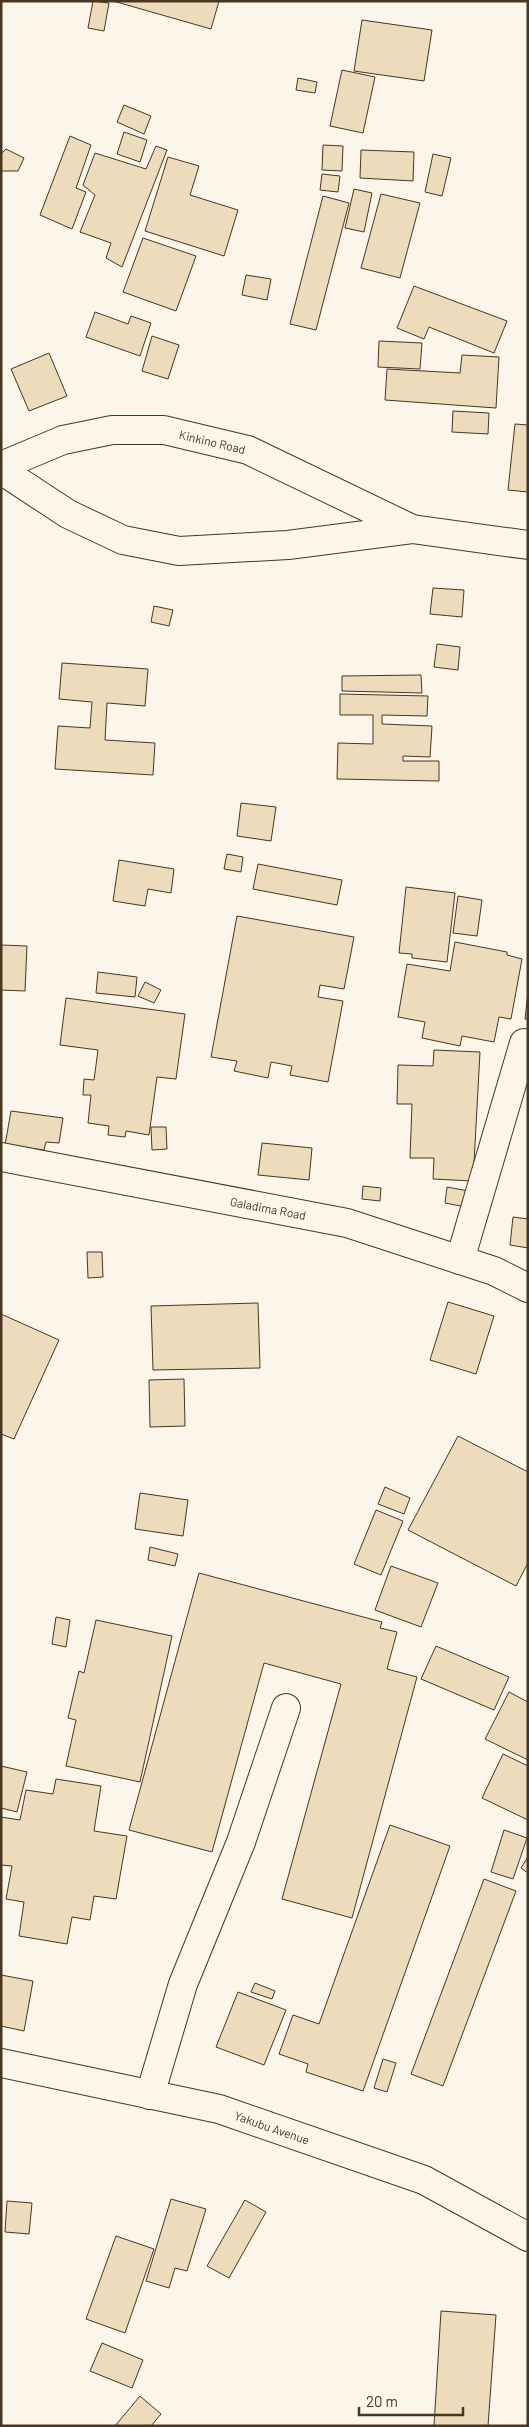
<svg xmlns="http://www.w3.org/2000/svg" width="529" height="2427" font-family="Barlow,sans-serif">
  <rect width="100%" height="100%" fill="#fbf6e9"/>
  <g fill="#ecdcbc" stroke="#4a3520">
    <path d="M93 1 109 3 104 31 88 28Z"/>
    <path d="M113 1H219L211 29Z"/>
    <path d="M362 20 432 30 424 81 354 71Z"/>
    <path d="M342 70 375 77 363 133 330 126Z"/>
    <path d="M298 78 317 82 315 93 296 90Z"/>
    <path d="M124 105 151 116 144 134 117 122Z"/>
    <path d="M124 132 147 140 140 162 117 154Z"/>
    <path d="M70 136 91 145 76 188 86 192 72 229 40 215Z"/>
    <path d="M323 145 343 146 342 171 322 170Z"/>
    <path d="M156 146 167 150 122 267 106 258 111 243 80 232 95 195 83 185 95 153 146 169Z"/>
    <path d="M6 149 24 158 18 171H1V154Z"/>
    <path d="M361 150 414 152 413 181 360 178Z"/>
    <path d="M433 154 451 158 442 196 425 192Z"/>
    <path d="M168 157 199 166 190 195 238 210 224 256 145 231Z"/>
    <path d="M322 174 340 176 338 192 320 190Z"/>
    <path d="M354 189 372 193 364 232 345 228Z"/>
    <path d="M381 194 420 203 400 278 361 268Z"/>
    <path d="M323 196 349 203 316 330 290 324Z"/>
    <path d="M143 238 196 256 176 311 123 292Z"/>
    <path d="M246 275 271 279 267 300 242 295Z"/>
    <path d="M414 286 507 321 494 353 429 327 424 339 397 328Z"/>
    <path d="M95 312 128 324 131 316 151 323 140 356 86 337Z"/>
    <path d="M152 336 179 345 168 379 142 371Z"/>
    <path d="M379 341 422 343 420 369 378 367Z"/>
    <path d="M49 353 67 396 29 411 11 369Z"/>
    <path d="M462 355 499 357 496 408 385 400 387 369 460 373Z"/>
    <path d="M453 411 489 413 488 434 452 432Z"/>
    <path d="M515 424 528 425V492L508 490Z"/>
    <path d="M433 588 464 590 462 617 430 614Z"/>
    <path d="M154 606 173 610 169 626 151 622Z"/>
    <path d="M437 644 460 647 458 670 434 667Z"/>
    <path d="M62 663 148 669 145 706 107 703 105 740 155 743 153 775 55 769 58 726 90 728 92 702 59 699Z"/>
    <path d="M421 675 422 693 342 691V676Z"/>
    <path d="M340 694 428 696 427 716 382 715V724L432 726 430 757 403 756V761H439V781L337 779 338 743 373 744V715H340Z"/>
    <path d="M241 803 276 807 271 841 237 836Z"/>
    <path d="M227 854 243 857 241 872 224 869Z"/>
    <path d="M119 860 174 869 171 893 148 889 145 906 113 901Z"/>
    <path d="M258 864 342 880 337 905 253 889Z"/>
    <path d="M406 887 455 893 447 962 412 958V954L399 953Z"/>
    <path d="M458 896 482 900 477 936 453 933Z"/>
    <path d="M237 916 354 937 344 989 320 985 318 997 343 1001 328 1082 290 1075 292 1066 271 1062 268 1078 234 1071 237 1061 211 1057Z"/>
    <path d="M455 942 507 952V955L522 959 511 1019 499 1017 494 1042 462 1036 460 1046 422 1038 425 1022 398 1017 407 964 450 971Z"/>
    <path d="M1 945 27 946 25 991 1 990Z"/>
    <path d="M98 972 137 977 135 997 96 993Z"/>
    <path d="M145 982 161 990 154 1003 138 996Z"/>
    <path d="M528 992V1019H525Z"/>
    <path d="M66 998 185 1014 176 1079 157 1077 149 1135 126 1131 125 1137 108 1135 109 1126 88 1123 91 1095H83L84 1079 94 1080 98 1050 60 1045Z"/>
    <path d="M434 1050 480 1052 473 1181 433 1179 434 1158H410L412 1104H397L398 1065 433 1066Z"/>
    <path d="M11 1111 63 1118 59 1143 46 1142 44 1150 5 1145Z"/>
    <path d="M151 1127H166L167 1149 152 1150Z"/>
    <path d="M262 1143 312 1148 309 1180 258 1175Z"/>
    <path d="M363 1186 381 1188 380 1201 362 1199Z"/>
    <path d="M447 1187 474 1192 471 1208 445 1203Z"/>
    <path d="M513 1217 528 1219V1248L510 1245Z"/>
    <path d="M87 1252H102L103 1277 88 1278Z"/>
    <path d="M448 1302 494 1316 476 1374 430 1360Z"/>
    <path d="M258 1303 260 1368 153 1370 151 1306Z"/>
    <path d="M1 1314 59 1340 14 1439 1 1434Z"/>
    <path d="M184 1379 185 1426 150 1427 149 1380Z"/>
    <path d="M458 1436 528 1472V1563L516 1586 408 1530Z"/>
    <path d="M385 1487 410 1498 404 1514 378 1504Z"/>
    <path d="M140 1493 188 1500 183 1536 135 1529Z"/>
    <path d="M376 1510 403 1521 381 1575 354 1564Z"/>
    <path d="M150 1547 178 1554 175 1566 148 1560Z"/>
    <path d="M391 1566 438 1583 421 1627 375 1610Z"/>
    <path d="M199 1573 382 1622 380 1628 397 1632 387 1669 417 1677 352 1918 282 1899 341 1684 264 1663 212 1852 129 1830Z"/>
    <path d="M56 1617 70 1620 66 1647 52 1644Z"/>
    <path d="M96 1620 172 1636 140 1782 66 1766 76 1720 68 1718 79 1671 84 1673Z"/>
    <path d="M436 1646 509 1677 494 1710 421 1679Z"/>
    <path d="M509 1692 528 1702V1760L485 1739Z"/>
    <path d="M503 1754 528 1766V1820L482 1798Z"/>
    <path d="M1 1766 27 1772 17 1812 1 1808Z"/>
    <path d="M56 1779 101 1786 94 1831 127 1836 116 1899 94 1896 90 1920 72 1917 67 1944 19 1936 24 1902 6 1899 12 1866 1 1865V1817L20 1820 26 1790 53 1794Z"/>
    <path d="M390 1825 450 1846 363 2091 306 2072 308 2064 279 2054 293 2015 319 2024Z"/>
    <path d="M504 1830 527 1838 513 1879 491 1872Z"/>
    <path d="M528 1857V1873L521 1868Z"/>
    <path d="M484 1879 516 1891 443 2086 411 2074Z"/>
    <path d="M1 1975 33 1981 24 2031 1 2026Z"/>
    <path d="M255 1983 275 1991 272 1999 251 1992Z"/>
    <path d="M238 1992 286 2010 264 2065 216 2047Z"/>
    <path d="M383 2059 396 2063 387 2092 374 2088Z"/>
    <path d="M171 2199 206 2209 187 2271 175 2268 169 2288 146 2281Z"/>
    <path d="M245 2200 266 2212 229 2278 207 2266Z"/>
    <path d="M7 2201 32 2203 29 2234 5 2232Z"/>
    <path d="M116 2236 154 2249 125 2333 86 2319Z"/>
    <path d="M441 2311 496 2315 488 2426H434Z"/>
    <path d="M102 2343 143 2360 132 2388 90 2371Z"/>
    <path d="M140 2396 161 2414 151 2426H115Z"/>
  </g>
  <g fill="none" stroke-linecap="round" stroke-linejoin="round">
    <defs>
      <g id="minor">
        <path id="s1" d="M1 466 63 440 112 430H164L248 450 412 529"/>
        <path d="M1 470 68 514 123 540 179 551 288 545 412 529 528 545"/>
        <path id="s2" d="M1 1157 347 1223 494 1271 528 1288"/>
        <path d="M460 1260 524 1043"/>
        <path id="s3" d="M1 2063 219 2109 424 2180 528 2237"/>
        <path d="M150 2095 183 1984 241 1842 286 1708"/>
      </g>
    </defs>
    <use href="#minor" stroke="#4a3520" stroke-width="30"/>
    <use href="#minor" stroke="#fbf6e9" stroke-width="28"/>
  </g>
  <g text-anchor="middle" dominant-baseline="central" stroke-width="4" stroke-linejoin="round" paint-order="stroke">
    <g font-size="12" fill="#4a3520" stroke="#fbf6e9">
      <text stroke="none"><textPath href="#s1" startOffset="219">Kinkino Road</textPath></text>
      <text stroke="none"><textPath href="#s2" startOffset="272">Galadima Road</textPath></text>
      <text stroke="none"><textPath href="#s3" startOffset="279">Yakubu Avenue</textPath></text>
    </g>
  </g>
  <rect width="529" height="2427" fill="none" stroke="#4a3520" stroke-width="5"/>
  <path d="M359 2407v8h104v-8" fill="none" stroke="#4a3520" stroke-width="2.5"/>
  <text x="366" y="2407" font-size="15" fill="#4a3520" stroke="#fbf6e9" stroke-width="4" paint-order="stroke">20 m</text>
</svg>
